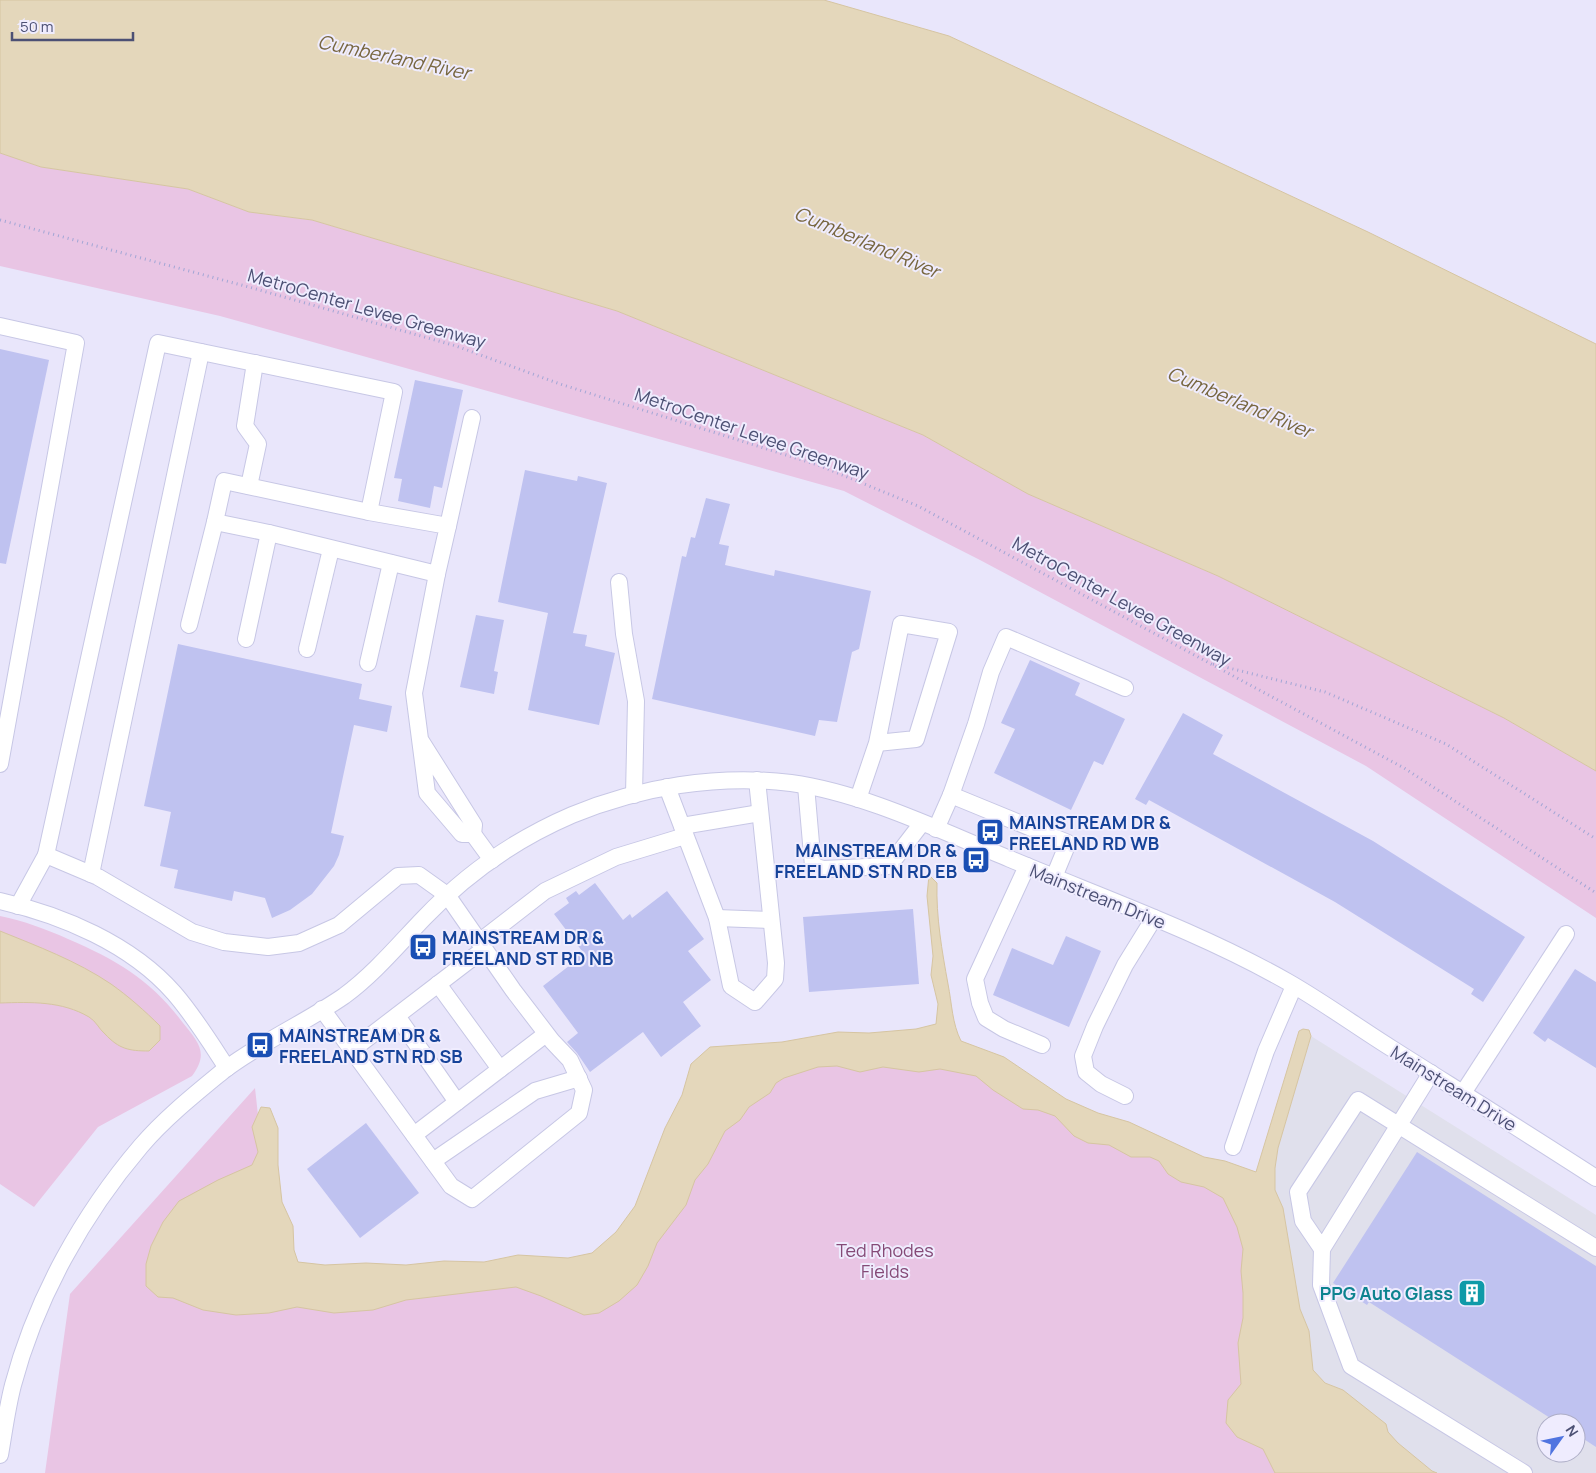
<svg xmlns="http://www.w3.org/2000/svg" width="1596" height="1473" font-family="Manrope,sans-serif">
  <rect width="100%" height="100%" fill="#e9e6fb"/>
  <path fill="#e0e0ec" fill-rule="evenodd" d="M1311 1036 1596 1215V1473H1437L1432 1471 1398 1443 1364 1408 1343 1390 1325 1383 1313 1370 1309 1331 1300 1309 1283 1208 1275 1190V1168L1278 1148ZM1546 1423H1576V1453H1546Z"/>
  <g fill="#e9c5e4">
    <path d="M0 153 41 167 188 189 249 212 312 220 617 311 923 435 1028 494 1218 576 1504 718 1596 771V918L1366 766 980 560 844 491 220 316 0 266Z"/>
    <path d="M0 916C24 921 46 929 68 939 117 960 151 980 183 1023 199 1043 209 1053 192 1076L98 1127 34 1207 0 1184Z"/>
    <path d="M916 1043 1254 1201 1320 1392 1401 1473H45L70 1294 255 1088 275 1270 589 1274 656 1201 716 1069Z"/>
  </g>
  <g fill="#e4d7bb" stroke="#d6c5a2">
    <path d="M0 0H824L949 36 1368 232 1596 344V771L1504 718 1218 576 1028 494 923 435 617 311 312 220 249 212 188 189 41 167 0 153Z"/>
    <path d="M929 875 937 883C936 917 942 951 948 984 952 1004 952 1023 961 1041L1004 1057 1066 1099 1098 1113 1129 1122 1204 1157 1225 1161 1256 1172 1299 1031 1303 1029 1309 1030 1311 1036 1278 1148 1275 1168V1190L1283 1208 1300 1309 1309 1331 1313 1370 1325 1383 1343 1390 1386 1424 1388 1432 1398 1443 1432 1471 1437 1473H1275L1263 1449 1237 1437 1226 1423 1228 1400 1241 1384 1238 1343 1243 1318V1293L1241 1271 1243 1249 1237 1227 1223 1198 1204 1187 1181 1182 1168 1174 1159 1161 1150 1157H1131L1109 1145 1088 1143 1074 1136 1055 1116 1038 1110 1023 1109 993 1090 976 1076 940 1069 919 1072 883 1067 860 1072 837 1066 818 1067 784 1078 776 1083 770 1093 749 1107 740 1120 725 1131 708 1164 695 1180 686 1205 657 1243 648 1266 637 1285 619 1301 599 1313 584 1315 541 1296 516 1287 406 1300 373 1310 334 1313 297 1307 269 1313 236 1315 203 1310 173 1298 158 1297 146 1286V1264L151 1246 163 1222 179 1201 218 1180 252 1165 258 1152 252 1127 261 1107 270 1108 278 1128V1165L282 1202 293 1226 294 1250 298 1262 325 1265 366 1263 406 1265 444 1261 484 1262 518 1255 568 1258 592 1253 616 1232 635 1206 665 1128 682 1095 691 1064 710 1047 782 1042 838 1032 869 1033 916 1029 936 1024 938 1004 931 975 933 956 927 896Z"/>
    <path d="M0 931C37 946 77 961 111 984 128 996 145 1011 160 1026V1040L149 1051C129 1051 119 1049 105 1034 99 1029 96 1021 89 1017 62 1001 31 1002 0 1003Z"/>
  </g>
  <g fill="#bfc2f0">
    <path d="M0 349 49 360 6 564 0 563Z"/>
    <path d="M415 380 463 390 442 488 434 486 430 508 398 501 402 479 394 478Z"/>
    <path d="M525 470 577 481 578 476 607 483 573 633 587 635 585 646 615 653 599 725 528 710 548 613 498 602Z"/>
    <path d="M706 498 730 504 719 544 729 546 725 565 774 576 775 570 871 591 859 649 852 652 837 722 819 720 815 736 652 699 682 556 686 557 691 537 695 538Z"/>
    <path d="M476 615 504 620 494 671 498 672 494 694 460 687Z"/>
    <path d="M178 644 362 684 359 699 392 706 387 732 354 725 331 833 344 836 339 855 334 866 312 894 290 910 272 918 265 898 234 891 232 901 174 888 178 870 160 866 171 812 144 806Z"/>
    <path d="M1030 660 1080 683 1075 695 1125 719 1103 765 1094 761 1071 810 994 773 1015 729 1001 723Z"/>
    <path d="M1183 713 1223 735 1213 754 1373 841 1525 937 1483 1002 1471 994 1474 989 1335 902 1149 800 1146 805 1135 799Z"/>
    <path d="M595 883 623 920 630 914 632 918 667 891 704 939 688 951 711 980 683 1002 701 1026 661 1057 643 1032 590 1072 577 1053 567 1042 578 1033 543 986 578 959 575 956 582 951 554 914 569 903 566 898 576 891 579 895Z"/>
    <path d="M913 909 919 984 809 992 803 917Z"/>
    <path d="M1066 936 1101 951 1069 1027 993 995 1012 948 1053 965Z"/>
    <path d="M1575 969 1596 982V1068L1548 1038 1545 1042 1533 1033Z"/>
    <path d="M366 1123 419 1193 360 1238 307 1169Z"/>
    <path d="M1417 1152 1596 1266V1447L1576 1434V1423H1558L1369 1302 1367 1305 1333 1283Z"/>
  </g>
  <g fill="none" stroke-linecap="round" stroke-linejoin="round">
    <defs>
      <g id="minor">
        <path d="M0 326 76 343 0 764"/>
        <path d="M249 486 258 444 245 426 255 363"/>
        <path d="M369 512 224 481 215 522 269 533 437 574"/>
        <path d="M448 526 472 418"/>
        <path d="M619 582 624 634 636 701 634 795"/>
        <path d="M189 625 215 522"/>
        <path d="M246 639 269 533"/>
        <path d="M307 649 331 549"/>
        <path d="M368 663 391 563"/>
        <path d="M806 786 813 866 823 869 889 866 922 823"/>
        <path d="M667 787 717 918 731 986 755 1002 775 979 776 963 757 780"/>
        <path d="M951 795 976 724 991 672 1006 637 1125 688"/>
        <path d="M858 799 877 743 916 739 949 632 901 624 877 743"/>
        <path d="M682 826 760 813"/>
        <path d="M936 829 951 795 1068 843 1054 877"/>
        <path d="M473 834 492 860"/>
        <path d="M46 855 158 343 394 392 369 512 448 526 437 574 414 693 427 793 462 834H473L474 825 421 741"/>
        <path d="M1027 866 975 979 980 1003 986 1018 1004 1029 1042 1045"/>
        <path d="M91 874 201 352"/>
        <path d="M0 901C62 915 131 944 174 993 194 1016 210 1042 227 1068"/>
        <path d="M18 906 46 855 98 877 192 932 224 942 268 947 299 943 339 925 398 876 419 875 447 895 513 990 552 1041 570 1060 584 1090 579 1113 472 1199 451 1186 322 1009"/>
        <path d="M717 918 771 920"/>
        <path d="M479 942 545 891 616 857 685 836"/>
        <path d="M438 984 500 1069"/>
        <path d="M397 1016 457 1102"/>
        <path d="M352 1050 484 949"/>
        <path d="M1431 1073 1322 1249 1303 1221 1298 1192 1358 1100 1596 1248"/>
        <path d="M1463 1093 1566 934"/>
        <path d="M1125 1096 1101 1084 1086 1072 1083 1056 1095 1026 1125 965 1154 918"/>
        <path d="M414 1135 546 1034"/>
        <path d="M1233 1147 1266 1051 1294 986"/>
        <path d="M433 1161 535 1091 579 1078"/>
        <path d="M1322 1249 1321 1285 1351 1366 1524 1473"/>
        <path d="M0 1455C4 1432 7 1408 13 1385 36 1298 83 1214 141 1146 165 1118 195 1094 223 1071 261 1042 305 1023 344 996 374 974 398 945 424 918 466 874 516 839 572 815 640 787 717 774 791 783 864 793 941 831 1010 859 1103 898 1200 932 1288 982 1323 1002 1356 1026 1391 1048 1459 1091 1528 1134 1596 1178"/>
      </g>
    </defs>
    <use href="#minor" stroke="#c7c7e5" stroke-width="18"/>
    <g stroke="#a2a6d5" stroke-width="3" stroke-dasharray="1 4" stroke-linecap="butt">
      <path d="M0 220 256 289 456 346 560 384 818 465 918 506 1404 768 1596 893"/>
      <path d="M1213 664 1325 692 1446 744 1596 839"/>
    </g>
    <use href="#minor" stroke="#fff" stroke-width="16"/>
  </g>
  <defs>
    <symbol id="bus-square" viewBox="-11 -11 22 22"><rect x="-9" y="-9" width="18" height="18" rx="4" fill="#1a4fb4" stroke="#efecfe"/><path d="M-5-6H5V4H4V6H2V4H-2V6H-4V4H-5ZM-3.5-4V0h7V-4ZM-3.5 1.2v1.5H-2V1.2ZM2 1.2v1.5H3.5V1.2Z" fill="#fff"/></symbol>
    <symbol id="building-square" viewBox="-11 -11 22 22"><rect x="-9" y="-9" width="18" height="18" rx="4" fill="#0f9aa8" stroke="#efecfe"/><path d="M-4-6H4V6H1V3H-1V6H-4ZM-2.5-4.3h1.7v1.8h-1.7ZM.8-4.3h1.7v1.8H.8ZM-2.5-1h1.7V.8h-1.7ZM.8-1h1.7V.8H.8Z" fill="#fff"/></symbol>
  </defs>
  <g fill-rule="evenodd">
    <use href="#bus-square" x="974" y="816" width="32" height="32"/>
    <use href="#bus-square" x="960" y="844" width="32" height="32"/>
    <use href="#bus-square" x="407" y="931" width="32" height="32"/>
    <use href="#bus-square" x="244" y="1029" width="32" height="32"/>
    <use href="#building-square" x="1456" y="1277" width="32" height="32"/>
  </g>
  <g text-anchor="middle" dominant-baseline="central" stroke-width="4" stroke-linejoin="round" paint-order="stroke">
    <g font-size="18" fill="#4c5074" stroke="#efecfe">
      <text transform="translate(367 308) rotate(16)">MetroCenter Levee Greenway</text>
      <text transform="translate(752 433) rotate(19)">MetroCenter Levee Greenway</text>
      <text transform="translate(1122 601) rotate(29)">MetroCenter Levee Greenway</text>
      <text transform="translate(1098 896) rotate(22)">Mainstream Drive</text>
      <text transform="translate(1454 1088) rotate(32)">Mainstream Drive</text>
    </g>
    <g font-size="18" font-weight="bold" fill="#164399" stroke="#efecfe" text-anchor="start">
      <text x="1009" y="822">MAINSTREAM DR &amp;<tspan x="1009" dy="21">FREELAND RD WB</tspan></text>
      <text x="957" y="850" text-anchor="end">MAINSTREAM DR &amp;<tspan x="957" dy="21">FREELAND STN RD EB</tspan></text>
      <text x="442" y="937">MAINSTREAM DR &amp;<tspan x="442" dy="21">FREELAND ST RD NB</tspan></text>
      <text x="279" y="1035">MAINSTREAM DR &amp;<tspan x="279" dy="21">FREELAND STN RD SB</tspan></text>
    </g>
    <g font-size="18" fill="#854a77" stroke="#efecfe">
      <text x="885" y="1250">Ted Rhodes<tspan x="885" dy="21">Fields</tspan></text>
    </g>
    <g font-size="18" font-weight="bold" fill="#0d838f" stroke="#efecfe" text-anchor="end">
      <text x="1453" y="1293">PPG Auto Glass</text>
    </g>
    <g font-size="19" font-style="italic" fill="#786740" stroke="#efecfe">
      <text transform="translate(394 57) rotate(12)">Cumberland River</text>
      <text transform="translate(867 242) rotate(23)">Cumberland River</text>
      <text transform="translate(1240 402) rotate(23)">Cumberland River</text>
    </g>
  </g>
  <g transform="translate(1561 1438) rotate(57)"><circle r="24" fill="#efecfe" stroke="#aeaec7"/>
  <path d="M0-4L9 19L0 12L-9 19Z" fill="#5074e0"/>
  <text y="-8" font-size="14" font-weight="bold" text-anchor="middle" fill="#4c5074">N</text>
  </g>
  <path d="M12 32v8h121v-8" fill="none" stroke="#4c5074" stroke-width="2.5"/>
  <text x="20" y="32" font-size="15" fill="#4c5074" stroke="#efecfe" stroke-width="4" paint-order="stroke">50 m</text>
</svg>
